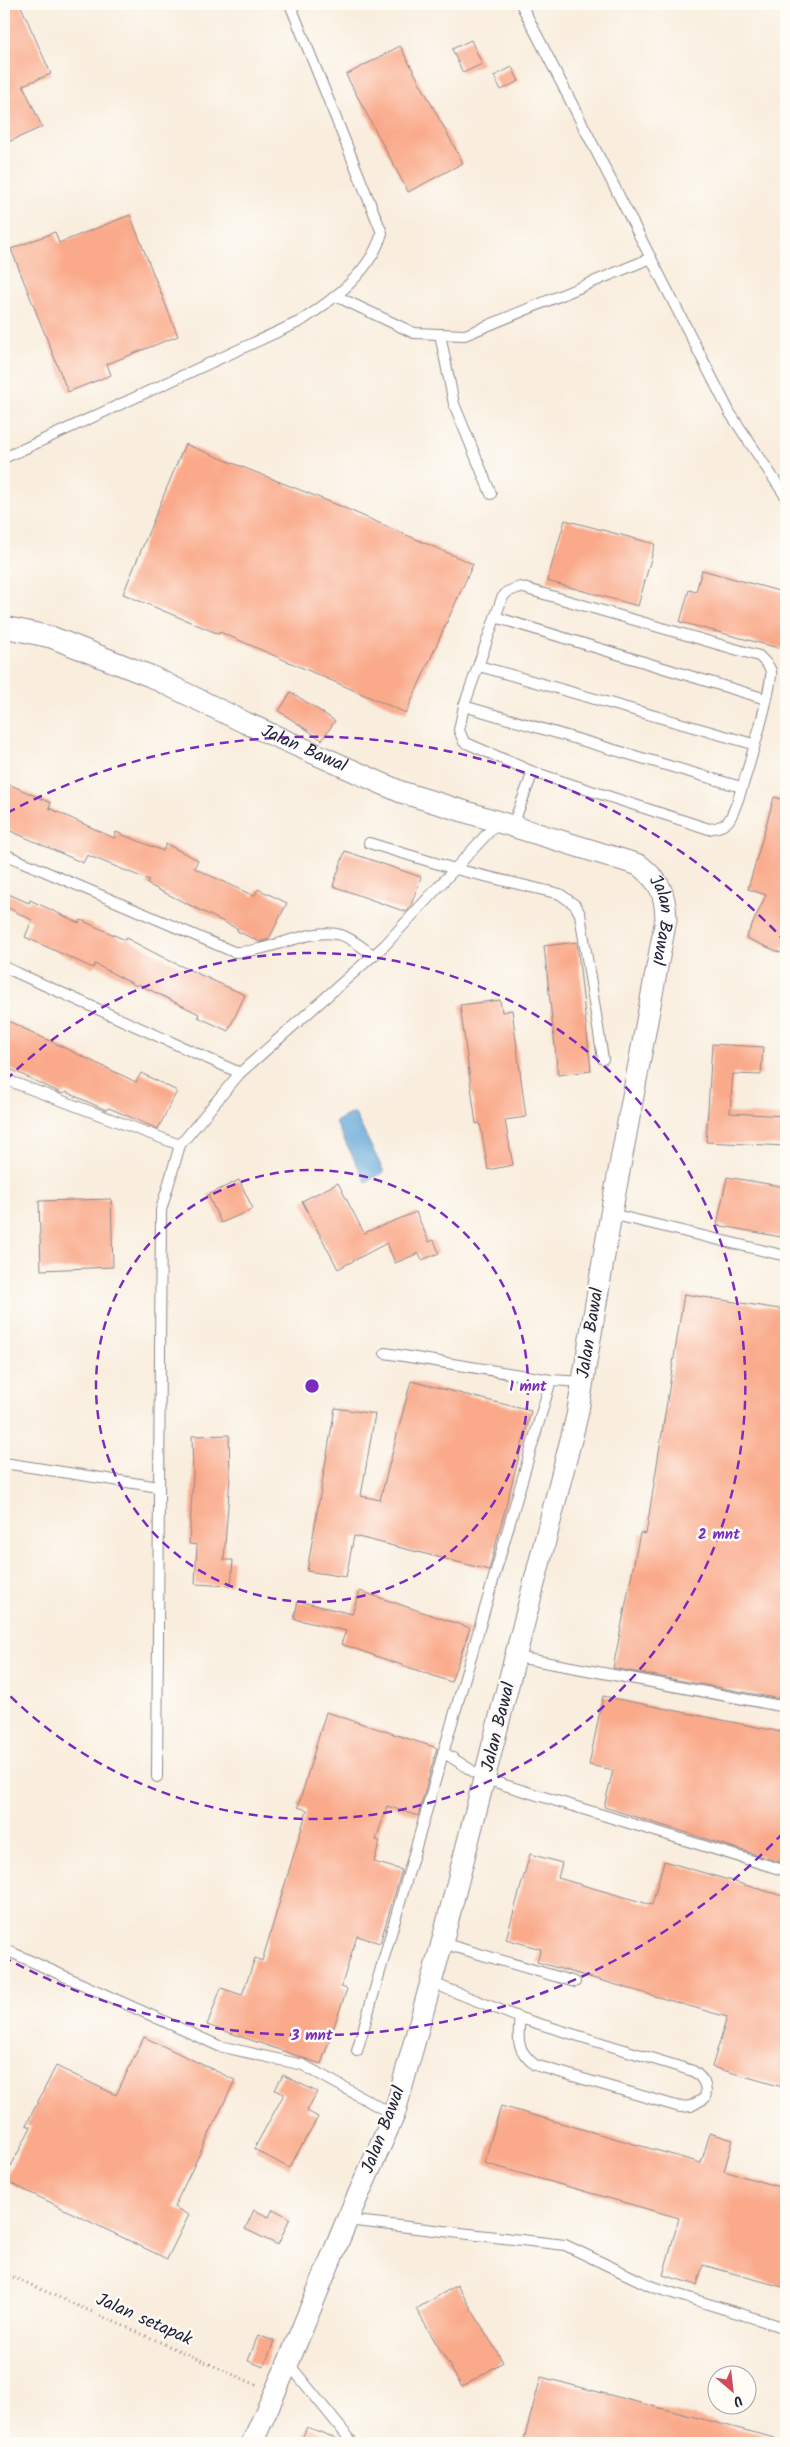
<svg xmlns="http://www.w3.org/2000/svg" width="790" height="2447" font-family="Kalam,sans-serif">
  <rect width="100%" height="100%" fill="#fdfcf7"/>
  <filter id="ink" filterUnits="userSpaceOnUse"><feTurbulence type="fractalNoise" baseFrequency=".02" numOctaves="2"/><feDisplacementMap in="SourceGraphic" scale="10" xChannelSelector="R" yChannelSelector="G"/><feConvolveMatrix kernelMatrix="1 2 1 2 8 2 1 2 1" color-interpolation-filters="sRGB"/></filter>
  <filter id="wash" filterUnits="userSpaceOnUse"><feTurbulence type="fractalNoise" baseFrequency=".0096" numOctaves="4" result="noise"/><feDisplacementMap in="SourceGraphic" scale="20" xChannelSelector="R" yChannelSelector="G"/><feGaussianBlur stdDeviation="1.12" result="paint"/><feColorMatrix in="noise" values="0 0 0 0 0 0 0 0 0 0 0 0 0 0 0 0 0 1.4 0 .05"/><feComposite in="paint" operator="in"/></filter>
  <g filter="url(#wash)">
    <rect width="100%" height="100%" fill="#f9eddd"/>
    <path fill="#64a7d8" stroke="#43648a" d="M354 1112 384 1172 366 1182 335 1122Z"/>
    <g id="blocks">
      <g fill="#faaa8b">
        <path d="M4 4H20L51 74 23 85 42 127 4 144Z"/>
        <path d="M471 40 482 64 463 73 452 49Z"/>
        <path d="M400 46 463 163 408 192 346 75Z"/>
        <path d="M512 67 519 81 501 90 494 76Z"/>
        <path d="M130 215 178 336 107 364 111 375 68 392 11 249 55 232 59 243Z"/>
        <path d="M185 444 340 506 473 564 406 713 220 632 219 634 123 594Z"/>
        <path d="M565 520 655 544 638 606 547 581Z"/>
        <path d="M702 570 786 593V650L680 622 689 590 696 592Z"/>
        <path d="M291 692 335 721 322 740 279 711Z"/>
        <path d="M4 782 51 803 49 808 114 838 116 832 163 851 166 844 198 860 194 868 254 896 258 889 287 903 269 939 260 942 237 931 238 929 147 884 149 880 87 855 83 863 4 828Z"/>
        <path d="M774 797 786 800V941L781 953 746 938 766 895 748 889Z"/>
        <path d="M345 851 421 877 410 908 406 912 333 886Z"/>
        <path d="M4 892 29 903 30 900 79 923 81 920 125 940 126 938 170 961 245 995 228 1031 198 1017 199 1014 138 984 137 986 95 964 93 968 25 937 32 920 4 906Z"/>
        <path d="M577 942 591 1071 558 1075 544 946Z"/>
        <path d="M500 1000 502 1012 512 1010 526 1117 505 1120 513 1165 488 1170 480 1123 476 1124 460 1005Z"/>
        <path d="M4 1019 136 1082 141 1073 177 1091 158 1129 109 1108 106 1110 66 1092 63 1094 4 1066Z"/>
        <path d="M712 1044 763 1047 761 1075 733 1074 730 1113 786 1116V1146L706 1142Z"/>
        <path d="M727 1177 786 1187V1238L717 1225Z"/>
        <path d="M239 1180 253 1209 221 1223 208 1195Z"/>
        <path d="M338 1183 364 1233 416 1212 429 1242 434 1240 439 1253 422 1260 419 1253 395 1263 387 1243 338 1269 302 1201Z"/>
        <path d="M111 1199 113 1267 41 1270 39 1201Z"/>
        <path d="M684 1294 786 1310V1700L613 1668 640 1533 646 1534Z"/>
        <path d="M411 1381 531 1411 489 1570 354 1536 346 1577 307 1571 335 1408 375 1414 361 1496 380 1500Z"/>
        <path d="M229 1435 230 1477 224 1560H233L231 1586 195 1584 197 1545 189 1544 193 1476 192 1436Z"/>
        <path d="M360 1591 470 1628 451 1682 341 1644 346 1631 294 1619 298 1601 352 1614Z"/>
        <path d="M603 1696 786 1733V1864L604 1807 613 1770 589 1765Z"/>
        <path d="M326 1712 437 1748 418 1816 387 1806 376 1840 380 1841 374 1862 402 1870 380 1943 357 1936 341 1987 347 1989 321 2064 207 2025 221 1988 242 1995 255 1958 262 1961 307 1810 298 1807Z"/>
        <path d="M530 1854 562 1863 558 1878 652 1905 664 1861 786 1897V2088L712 2067 727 2017 537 1962 541 1949 506 1939Z"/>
        <path d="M144 2037 235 2080 174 2207 189 2215 167 2259 4 2180 31 2127 26 2125 56 2066 116 2095Z"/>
        <path d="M283 2075 317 2092 307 2111 318 2117 289 2168 254 2149 284 2094 275 2090Z"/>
        <path d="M501 2106 701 2163 710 2133 733 2140 724 2171 786 2189V2288L703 2265 697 2285 663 2275 679 2218 484 2163Z"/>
        <path d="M273 2209 290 2218 278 2245 245 2229 254 2210 269 2217Z"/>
        <path d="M457 2285 503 2362 462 2387 416 2309Z"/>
        <path d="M258 2335 274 2341 264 2367 248 2361Z"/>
        <path d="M541 2377 775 2438V2443H523Z"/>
        <path d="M307 2427 343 2441 344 2443H300Z"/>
      </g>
    </g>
  </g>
  <g filter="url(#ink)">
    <use href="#blocks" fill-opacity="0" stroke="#8e888c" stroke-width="1"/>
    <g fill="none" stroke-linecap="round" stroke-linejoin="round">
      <defs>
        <g id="lane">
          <path d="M521 4 730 413 786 497"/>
          <path d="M338 297 414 333 465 335 651 258"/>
          <path d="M440 334 454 404 491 494"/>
          <path d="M4 458 301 321C334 299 370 273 382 233L290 4"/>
          <path d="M520 587 759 656C764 661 769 665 771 671 773 686 739 806 729 820 725 826 717 828 709 829L533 772 464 742 459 730 464 706 502 598 507 592Z"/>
          <path d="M495 617 766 699"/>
          <path d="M479 666 753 744"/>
          <path d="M464 706 741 787"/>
          <path d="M512 827 533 772"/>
          <path d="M369 843 455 869 560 894 575 905 580 914 603 1059"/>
          <path d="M4 854 234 952C269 953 310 926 341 935 352 938 364 949 374 956"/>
          <path d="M4 967 240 1073"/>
          <path d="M4 1079 180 1145"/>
          <path d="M611 1214 786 1256"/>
          <path d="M385 1353 551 1380 583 1382"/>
          <path d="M4 1463 159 1487"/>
          <path d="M517 1657 786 1707"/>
          <path d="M443 1752 485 1779 786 1871"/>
          <path d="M157 1777 161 1210 180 1145 240 1073 385 945 497 823"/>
          <path d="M442 1943 575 1982"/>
          <path d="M4 1949 219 2046 303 2065 394 2115"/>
          <path d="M430 1982 520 2018 693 2071C703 2078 708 2085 705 2098L691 2106 680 2107 535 2065C517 2051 517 2039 520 2018"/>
          <path d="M357 2051 551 1380"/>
          <path d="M347 2220 565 2245 653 2287 786 2328"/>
          <path d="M288 2363 353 2443"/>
        </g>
        <g id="street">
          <path id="s1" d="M4 627 51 637 150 676 246 723 401 792 639 865C660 882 665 891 666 919L611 1214 577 1416 442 1943 394 2115 347 2220 288 2363 252 2443"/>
        </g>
      </defs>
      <use href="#lane" stroke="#8e888c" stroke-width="12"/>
      <use href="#street" stroke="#8e888c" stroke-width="23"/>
      <path stroke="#8e888c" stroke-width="3" stroke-dasharray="1 4" stroke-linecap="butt" d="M4 2273 259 2386"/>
      <use href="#lane" stroke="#fff" stroke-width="10"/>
      <use href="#street" stroke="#fff" stroke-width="21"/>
    </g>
  </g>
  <g fill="none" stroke="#7b2cbf" stroke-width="2.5" stroke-dasharray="9 6">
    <circle cx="312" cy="1386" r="216"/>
    <path d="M6 1080A433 433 0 1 1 6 1692"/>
    <path d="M783 1833A649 649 0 0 1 7 1959M7 813A649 649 0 0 1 783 939"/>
  </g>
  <g text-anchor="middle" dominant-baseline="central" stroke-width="5" stroke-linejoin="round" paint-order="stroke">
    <g font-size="18" fill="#22223b" stroke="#fdfcf7">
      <text stroke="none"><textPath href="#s1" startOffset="325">Jalan Bawal</textPath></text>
      <text stroke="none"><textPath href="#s1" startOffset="744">Jalan Bawal</textPath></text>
      <text transform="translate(591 1333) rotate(-81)">Jalan Bawal</text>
      <text transform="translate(499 1727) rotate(-76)">Jalan Bawal</text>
      <text transform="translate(384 2130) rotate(-69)">Jalan Bawal</text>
      <text transform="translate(144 2320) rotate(24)">Jalan setapak</text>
    </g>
  </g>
  <circle cx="312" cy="1386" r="8" fill="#7b2cbf" stroke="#fdfcf7" stroke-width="2.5"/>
  <g font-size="15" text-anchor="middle" font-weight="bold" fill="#7b2cbf" stroke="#fdfcf7" stroke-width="5" stroke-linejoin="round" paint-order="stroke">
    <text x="528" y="1391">1 mnt</text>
    <text x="719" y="1539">2 mnt</text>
    <text x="312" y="2040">3 mnt</text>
  </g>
  <rect width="790" height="2447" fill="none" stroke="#fdfcf7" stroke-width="20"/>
  <g transform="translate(732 2390) rotate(152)"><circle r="24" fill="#fdfcf7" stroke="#a5a5ac"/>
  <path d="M0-4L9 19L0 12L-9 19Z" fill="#d1495b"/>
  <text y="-8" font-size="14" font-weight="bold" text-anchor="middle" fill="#22223b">U</text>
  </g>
</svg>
